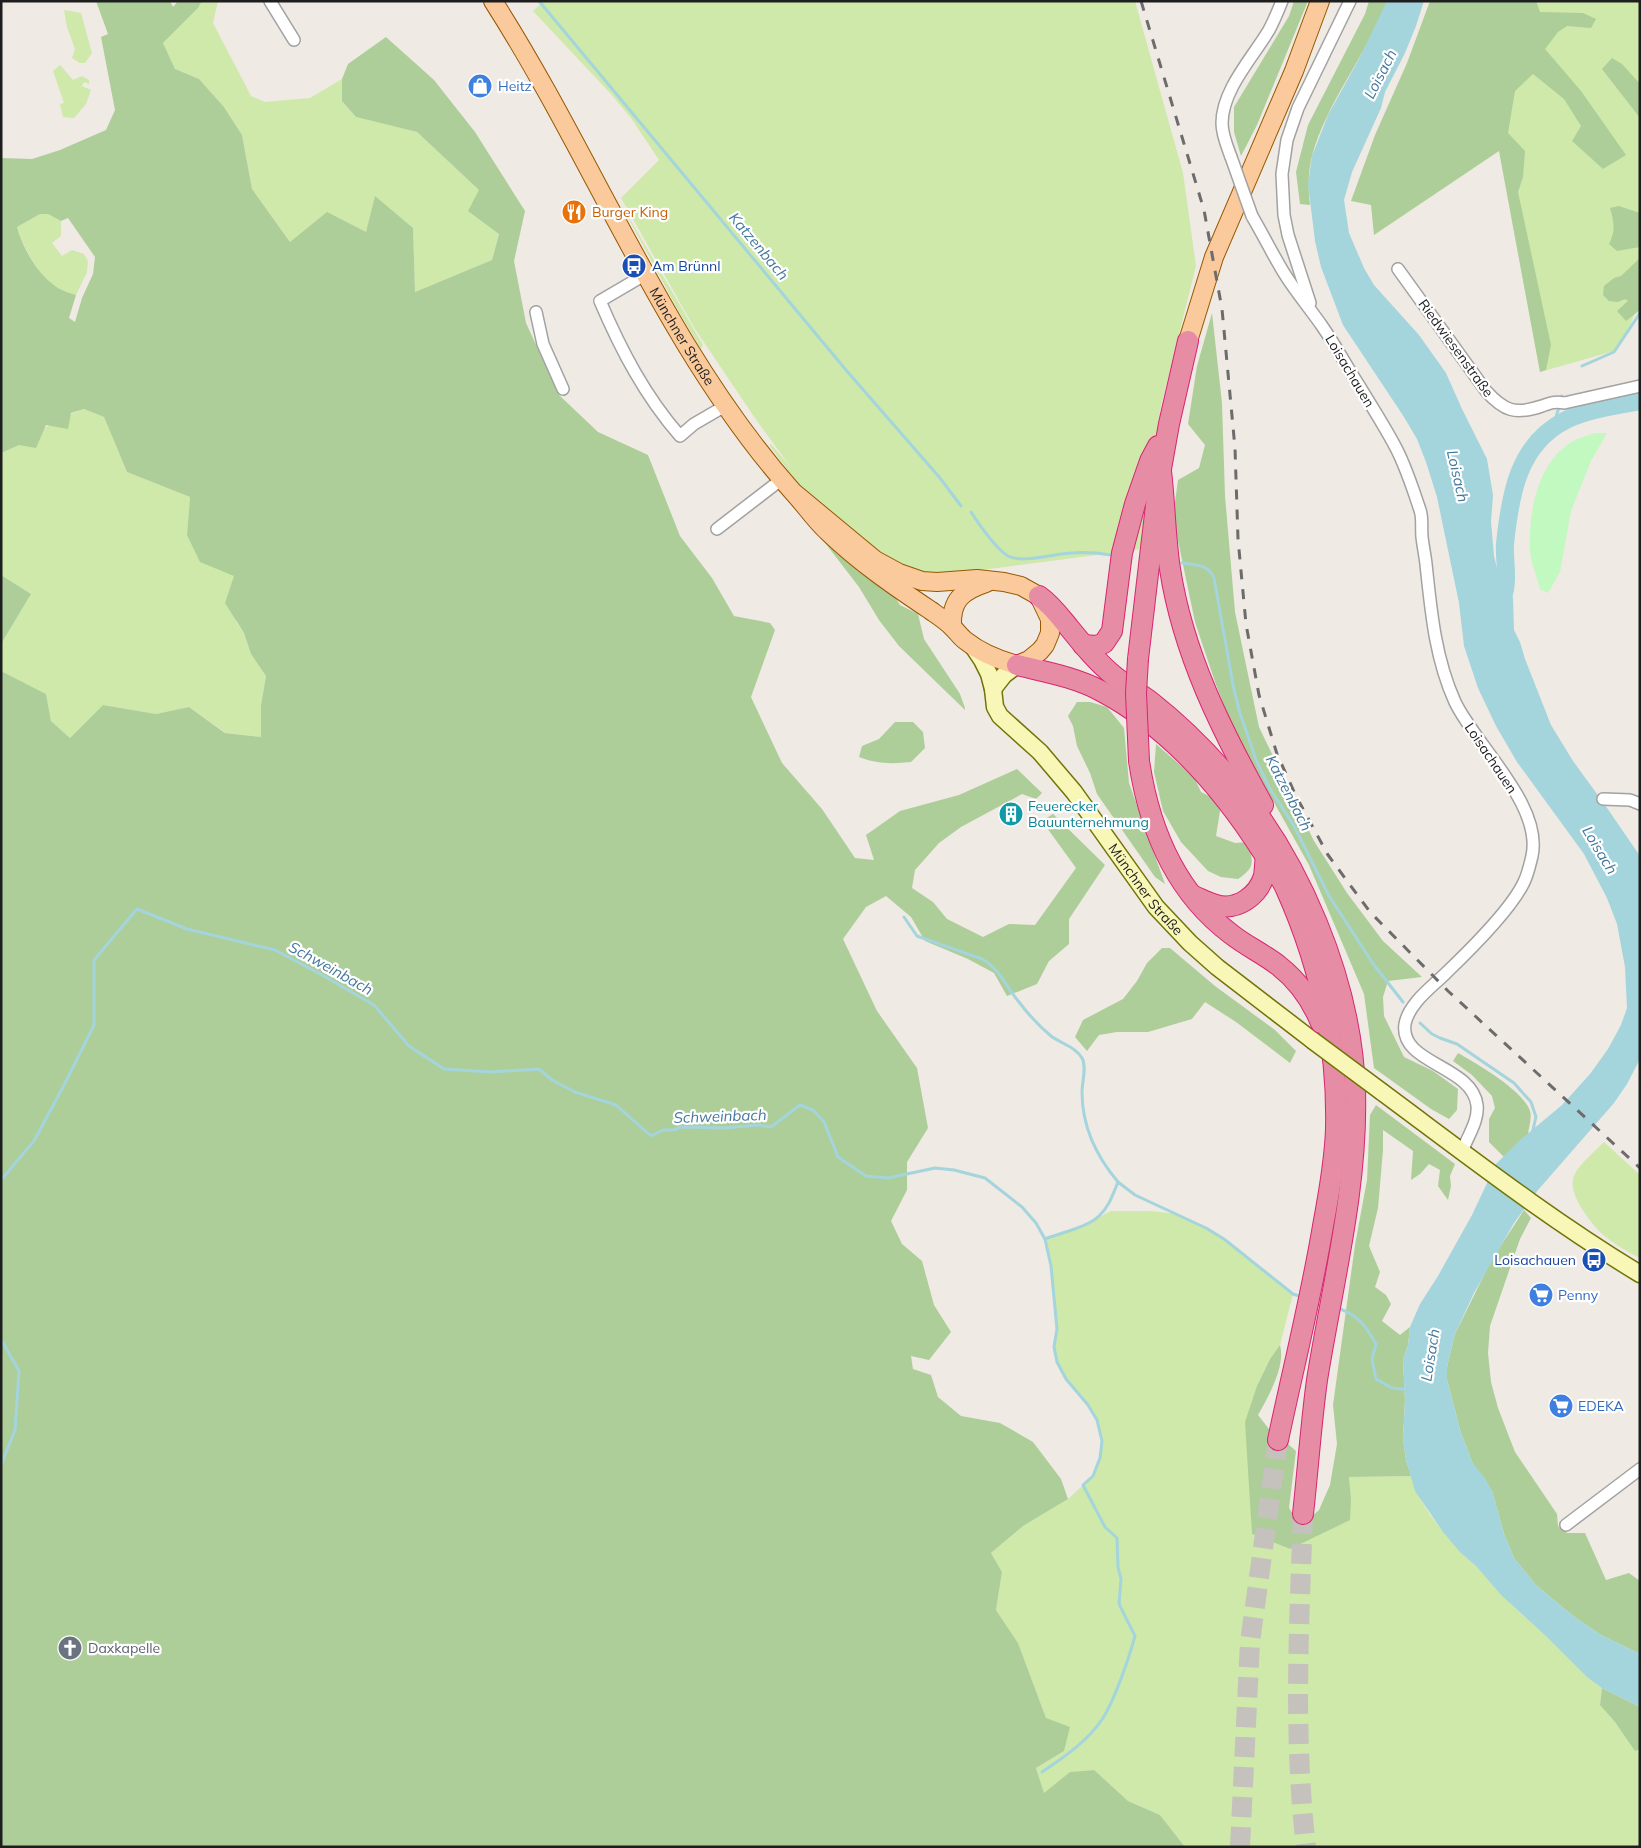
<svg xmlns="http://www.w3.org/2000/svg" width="1641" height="1848" font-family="Mulish,sans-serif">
  <rect width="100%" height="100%" fill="#efeae4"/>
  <g fill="#cee9aa">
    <path d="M202 1H218L213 23 251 96 265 102 310 98 342 79V101L356 117 417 132 479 190 499 233 492 260 415 292 413 228 375 197 366 232 291 243 252 189 242 135 224 107 199 79 175 70 163 43 198 8Z"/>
    <path d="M544 1H1135L1183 173 1196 266 1161 406 1154 467 1157 547 935 576 901 569 809 498 803 487 802 489 769 445 771 444 792 469 757 421 695 329 621 198 659 160 631 118 611 94 533 11Z"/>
    <path d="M1458 1H1640V300L1627 333 1614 351 1540 372 1499 150Z"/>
    <path d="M64 10 81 13 92 53 85 63H80L72 58 75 49 67 27Z"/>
    <path d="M60 65 73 80 82 76 89 80V84L84 82 82 86 91 90 86 104 74 118 63 117 60 104 64 103 53 71Z"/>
    <path d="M616 195 703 345 701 349 679 312Z"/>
    <path d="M40 214H48L61 221V236L52 243 62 256 72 250 84 254 88 261 87 272 76 295C70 293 63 291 58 288 38 275 24 249 17 227Z"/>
    <path d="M84 409 104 417 127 472 190 497 187 535 234 576 236 622 244 633 251 654 266 676 261 705V737L226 733 189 707 156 714 103 705 70 738 51 721 46 694 1 671V644L31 594 1 575V453C30 439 53 419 84 409Z"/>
    <path d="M1604 1142 1640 1175V1258C1627 1252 1611 1242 1600 1232 1589 1220 1565 1191 1575 1174 1579 1165 1596 1150 1604 1142Z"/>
    <path d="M1111 1211H1150L1178 1214 1224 1239 1293 1294 1280 1345 1270 1359 1257 1386 1251 1498 1252 1534 1290 1549 1315 1536 1351 1498 1349 1477 1411 1476C1422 1513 1450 1540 1477 1567 1487 1577 1495 1588 1505 1598 1518 1612 1533 1623 1547 1636 1566 1654 1581 1673 1602 1688L1600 1705 1615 1722 1635 1750 1640 1749V1847H1185L1160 1815 1128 1801 1093 1770 1070 1772 1044 1794 1036 1768 1064 1751 1046 1718 1018 1643 996 1610 1002 1572 991 1553 1023 1526 1068 1499 1093 1476 1100 1458 1102 1441 1097 1420 1087 1405 1066 1379 1057 1362 1054 1347 1057 1329 1051 1266 1045 1239 1081 1226Z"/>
  </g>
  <g fill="#adce99" fill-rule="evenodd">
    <path d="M96 1H170L173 7 178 1H202L198 8 163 43 175 69 199 79 224 107 242 135 252 189 290 242 327 212 366 232 375 196 413 228 415 292 492 260 499 234 468 211 479 190 417 132 356 117 342 101V79L348 64 386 37 434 80 475 132 525 211 514 261 526 323 559 395 598 432 648 455 680 536 712 578 734 616 770 623 775 630 751 697 782 763 822 809 855 858 874 860 866 835 900 811 959 795 1017 769 1042 793 1036 799 1022 794 961 827 939 843 915 870 912 888 933 902 947 919 983 937 1009 924 1035 925 1076 868 1042 821 1053 814 1105 865 1069 919V944L1049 961 1037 984 1007 996 994 973 968 959 925 941 911 917 886 896 866 907 843 939 877 1011 917 1068 928 1128 907 1162V1190L891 1221 902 1244 922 1261 934 1305 951 1332 929 1360 911 1356 913 1369 931 1375 938 1397 961 1416 1000 1423 1033 1442 1061 1479 1068 1499 1023 1526 991 1553 1002 1572 996 1610 1018 1643 1046 1718 1070 1727 1064 1751 1036 1768 1044 1793 1070 1772 1094 1770 1128 1801 1160 1815 1185 1847H1V671L46 694 51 721 70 738 103 705 156 714 189 707 225 733 261 737V705L266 676 251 654 244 633 225 603 234 576 200 562 187 535 190 497 127 472 104 417 84 409 71 413 68 429 46 425 36 448 19 445 1 453V158L32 159 60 150 106 130 115 110 101 37 108 34ZM40 214H48L61 221 68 218 95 257 93 274 82 298 75 322 69 318 76 295C70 293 63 291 58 288 38 275 23 249 17 227Z"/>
    <path d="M1294 1H1308L1257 125 1241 156 1234 132V107L1289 16Z"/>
    <path d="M1369 1H1387C1367 55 1327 101 1312 156 1308 172 1308 188 1310 205L1300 204 1296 172 1308 125 1365 14Z"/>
    <path d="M1430 1H1536L1540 12 1583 13 1596 19 1591 28 1567 26 1558 32 1545 49 1581 91 1626 155 1603 169 1572 141 1581 126 1564 99 1533 74 1515 91 1508 133 1525 151 1523 177 1518 192 1551 345 1546 370 1540 372 1499 151 1374 235 1371 205 1351 201 1375 135 1407 63Z"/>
    <path d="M1612 58 1622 64 1640 84V118L1602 69Z"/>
    <path d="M1619 206 1640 213V247L1617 251 1609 244C1616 231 1614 222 1610 208Z"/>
    <path d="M1640 258V310L1626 321 1617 311 1628 301 1625 299 1618 302 1609 301 1603 295 1604 286 1614 278 1621 276Z"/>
    <path d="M1212 313 1222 403 1225 496 1235 612 1259 727 1314 841 1347 893 1383 941 1422 977 1388 981 1383 997 1384 1016 1404 1057 1433 1071 1458 1089 1457 1110 1449 1119 1431 1109 1374 1068 1364 994 1309 865 1233 729 1215 682 1195 622 1173 517 1178 480 1199 468 1205 445 1188 424 1197 366Z"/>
    <path d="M819 535 893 594 900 605 918 614 924 639 960 694 965 708V710L899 646 879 620 859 587Z"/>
    <path d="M1 575 31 594 1 644Z"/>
    <path d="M1077 702H1090L1107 707 1124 728 1129 783 1165 884 1155 877 1097 794 1090 773 1077 746 1073 726 1068 716Z"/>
    <path d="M895 722H913L923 732 925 748 911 762C893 764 877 764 859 757L862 746 879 739Z"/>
    <path d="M1156 744 1194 777 1201 792 1217 800 1220 811 1216 836 1235 843 1248 842C1253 862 1256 867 1238 879L1221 877 1208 871 1181 842 1163 811 1154 772Z"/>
    <path d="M1162 948H1170L1215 986 1275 1030 1296 1051 1290 1063 1236 1022 1205 1002 1192 1019 1148 1032H1117L1099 1035 1087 1051 1075 1037 1083 1020 1123 999 1137 981 1147 963Z"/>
    <path d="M1458 1053C1476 1063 1524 1091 1530 1111 1532 1117 1529 1127 1528 1134L1504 1157 1489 1142V1119L1495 1108 1492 1096 1472 1075 1453 1061Z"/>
    <path d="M1376 1105 1455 1164 1450 1176 1451 1186 1448 1200 1438 1186 1440 1170 1429 1164 1420 1174 1411 1180 1413 1151 1383 1130V1150L1378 1208 1369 1246 1380 1272 1375 1287 1386 1295 1391 1304 1382 1321 1400 1335 1410 1327 1408 1345 1403 1360 1405 1400 1403 1439 1406 1460 1411 1476 1349 1477 1351 1498 1350 1520 1290 1549 1252 1534 1245 1422 1257 1386 1270 1359 1280 1345C1286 1366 1268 1397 1258 1415L1269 1429V1443L1288 1444 1296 1451 1289 1508 1297 1520 1310 1518 1319 1510 1330 1485 1337 1444 1333 1405 1355 1245 1367 1180 1370 1115Z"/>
    <path d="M1524 1210 1531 1218 1520 1239 1490 1326 1488 1353 1491 1382 1498 1408 1515 1452 1557 1514 1558 1526 1567 1533H1585L1606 1580 1629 1573 1640 1581V1654L1601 1635 1573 1616 1536 1585 1514 1558 1504 1534 1492 1491 1473 1464 1461 1433 1447 1380V1367L1455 1334 1491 1261Z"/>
    <path d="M1602 1688 1640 1707V1749L1635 1751 1615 1722 1600 1705Z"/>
  </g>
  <path fill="#c1f9c1" d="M1595 433H1607L1591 461 1571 511 1560 572 1548 593 1540 589C1537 577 1531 563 1530 551 1528 515 1537 464 1570 443 1577 438 1587 436 1595 433Z"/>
  <path fill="#a4d4dc" d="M1387 1H1424L1416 26 1405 53 1385 92 1381 108 1352 172 1344 200 1349 233 1364 268 1374 285 1419 335 1446 373 1462 409 1487 459 1493 495 1491 522 1494 556 1500 580 1513 598 1514 630 1520 642 1525 659 1551 725 1573 761 1605 805 1640 856V1059L1627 1084 1614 1103 1538 1190 1514 1223 1474 1293 1455 1334 1447 1367V1380L1461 1433 1473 1464 1485 1478 1492 1491 1504 1534 1514 1558 1536 1585 1573 1616 1601 1635 1640 1654V1707L1602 1688 1587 1677 1546 1636 1502 1596 1476 1566 1460 1552 1443 1532 1415 1491 1406 1460 1403 1439 1405 1400 1403 1360 1408 1345 1410 1327 1420 1304 1438 1276 1472 1215 1496 1164 1520 1140 1562 1105 1590 1074 1608 1049 1621 1025 1627 1008 1625 967 1617 924 1607 898 1584 854 1517 762 1496 726 1478 688 1464 646 1459 603 1437 497 1426 462 1417 439 1404 417 1343 325 1321 267 1315 241 1308 184 1312 156 1328 115 1360 57Z"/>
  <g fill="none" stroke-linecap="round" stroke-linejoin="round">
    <g stroke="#a4d4dc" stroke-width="3">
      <path d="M539 1 846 370 940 478 961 506"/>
      <path d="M1582 366 1614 352 1640 313"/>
      <path d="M1553 428 1562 396"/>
      <path d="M971 512C978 523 997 550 1008 556 1023 564 1055 553 1072 553 1085 552 1098 553 1111 555"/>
      <path d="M1182 563C1196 565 1208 564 1214 578L1234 690 1240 713 1256 760 1269 787 1294 826 1329 896 1374 965 1403 1002"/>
      <path d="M904 917 917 936 982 959C1000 969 1006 987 1019 1002 1028 1014 1039 1026 1051 1036 1060 1043 1076 1047 1082 1058 1087 1067 1082 1082 1082 1092 1082 1127 1096 1156 1118 1182"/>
      <path d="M1420 1023 1432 1034 1440 1038 1457 1044 1514 1083 1531 1102 1536 1117 1532 1134"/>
      <path d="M1 1180 34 1141 63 1087 94 1025V960L137 909 187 929 275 950 322 975 374 1005 409 1046 444 1069 490 1072 539 1069 552 1080 575 1092 616 1105 651 1136 663 1130H674L681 1127 724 1128 757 1125 771 1127 800 1105 813 1110 824 1122 838 1157 866 1176 888 1178 935 1168 954 1170 985 1178 1022 1207 1036 1223 1045 1239"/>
      <path d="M1337 1308C1357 1314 1366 1326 1376 1344L1372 1359 1376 1379 1392 1388 1409 1390"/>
      <path d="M1 1339 19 1371 15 1430 1 1465"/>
      <path d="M1042 1772C1064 1757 1088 1741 1103 1718 1115 1699 1129 1658 1135 1636L1119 1604 1121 1579 1118 1567 1117 1538 1105 1527 1083 1485 1093 1476 1100 1458 1102 1441 1097 1420 1088 1405 1066 1379 1057 1362 1054 1347 1057 1329 1051 1266 1045 1239C1060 1233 1088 1227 1099 1216 1109 1207 1113 1194 1118 1182L1135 1195 1206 1228 1224 1239 1293 1294 1302 1297"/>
    </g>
    <path stroke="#a4d4dc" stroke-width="18" d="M1498 611C1501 604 1504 596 1505 589 1508 575 1504 558 1505 544 1510 495 1518 444 1566 420 1588 409 1616 406 1640 401"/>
    <g stroke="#c5c1bc" stroke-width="20" stroke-dasharray="20 10" stroke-linecap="butt">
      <path d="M1303 1514C1299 1625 1293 1736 1306 1847"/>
      <path d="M1240 1847 1250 1642 1278 1440"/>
    </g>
    <defs>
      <g id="street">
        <path d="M270 1 294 40"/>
        <path d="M1231 157C1227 146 1222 135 1222 123 1222 90 1253 57 1269 30 1274 21 1278 11 1282 1"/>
        <path d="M1252 216C1262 233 1271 251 1281 268 1293 289 1309 307 1322 326 1336 346 1347 367 1360 387 1372 407 1385 427 1396 448 1406 467 1413 489 1420 510 1423 518 1421 527 1422 537 1423 546 1425 555 1426 564 1431 611 1435 658 1455 702 1476 746 1543 805 1532 856 1530 864 1528 874 1524 882 1511 910 1469 951 1446 973 1432 987 1409 1003 1405 1024 1399 1064 1472 1065 1477 1105 1479 1121 1467 1137 1462 1152"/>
        <path d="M1398 269 1486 391C1504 411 1515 415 1542 406 1550 403 1555 401 1564 403L1640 386"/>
        <path d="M646 274 600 301C621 350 645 396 680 436L694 424 725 406"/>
        <path d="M1310 303 1288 235 1284 215 1282 174 1287 140 1298 108 1350 1"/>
        <path d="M536 312 543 344 563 389"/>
        <path d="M717 529 782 479"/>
        <path d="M1603 799 1630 800 1640 804"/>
        <path d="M1566 1525 1640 1469"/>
      </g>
      <g id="secondary">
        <path id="s1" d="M972 645 982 660 989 674 993 689 995 707 1000 716 1040 752 1074 792 1156 907 1190 943 1217 967 1312 1040"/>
        <path d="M993 689 1004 675 1017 665"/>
        <path d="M1382 1092C1467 1155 1549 1219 1640 1274"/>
      </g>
      <g id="primary">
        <path id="s2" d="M493 1C596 162 665 348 793 492 805 505 815 520 827 531 859 562 894 586 930 610 937 615 945 620 951 626 957 631 960 637 966 641 981 653 999 660 1017 665L1029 660 1040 651 1045 645 1050 633V619L1039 596 1021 586 1004 582 977 579 937 582 922 581 899 573 875 560 793 492"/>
        <path d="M1188 341 1214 257 1294 71 1320 1"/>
        <path d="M952 626C951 600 962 591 986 583"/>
      </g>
      <g id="highway">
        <path d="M1161 471C1165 504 1165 537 1170 569 1183 654 1222 731 1263 805"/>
        <path d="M1039 596C1052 605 1061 618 1071 630 1084 646 1097 662 1113 675 1125 685 1139 693 1151 702 1178 723 1204 749 1226 774 1299 856 1352 982 1355 1091 1358 1187 1332 1286 1317 1380 1311 1424 1308 1469 1303 1514"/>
        <path d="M1083 645 1097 646 1104 643 1112 631 1122 553 1135 504 1150 461 1158 446"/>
        <path d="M1138 659 1159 480 1169 424 1188 341"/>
        <path d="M1017 665C1045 672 1075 677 1101 691 1169 727 1223 789 1264 854 1271 865 1281 877 1286 889 1320 965 1338 1046 1336 1129 1335 1161 1329 1194 1323 1226 1311 1298 1293 1369 1278 1440"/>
        <path d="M1139 761C1149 828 1175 892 1231 934 1246 946 1264 954 1279 966 1298 981 1312 1001 1321 1023"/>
        <path d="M1194 896C1201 899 1208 903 1216 905 1237 911 1258 896 1264 876 1265 870 1265 862 1266 856"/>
      </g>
    </defs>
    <use href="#street" stroke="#a2a2a2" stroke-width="14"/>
    <use href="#secondary" stroke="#717406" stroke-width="19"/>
    <use href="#primary" stroke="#965801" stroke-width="20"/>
    <use href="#highway" stroke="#d82572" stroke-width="22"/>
    <use href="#street" stroke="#fff" stroke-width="11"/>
    <use href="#secondary" stroke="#f9f7b8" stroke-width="16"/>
    <use href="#primary" stroke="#fbca9c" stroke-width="18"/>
    <use href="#highway" stroke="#e68ca4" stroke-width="20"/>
    <path stroke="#6c6c6c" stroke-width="3" stroke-dasharray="10 10" stroke-linecap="butt" d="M1141 1 1204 210 1222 309 1235 448 1238 539 1246 624 1259 695 1277 754 1296 796 1328 855 1370 912 1448 991 1640 1168"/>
    <defs>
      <path id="street-bridge" d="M1231 157 1252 216"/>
      <path id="secondary-bridge" d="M1312 1040 1382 1092"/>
      <path id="highway-bridge" d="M1138 659 1136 693 1139 761"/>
    </defs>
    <use href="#street-bridge" stroke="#a2a2a2" stroke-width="14" stroke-linecap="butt"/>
    <use href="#secondary-bridge" stroke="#717406" stroke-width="19" stroke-linecap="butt"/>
    <use href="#highway-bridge" stroke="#d82572" stroke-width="22" stroke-linecap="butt"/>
    <use href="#street-bridge" stroke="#fff" stroke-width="11"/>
    <use href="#secondary-bridge" stroke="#f9f7b8" stroke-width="16"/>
    <use href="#highway-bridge" stroke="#e68ca4" stroke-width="20"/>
  </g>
  <defs>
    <symbol id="shop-disc" viewBox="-11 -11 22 22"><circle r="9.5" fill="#3f7fe0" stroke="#fff"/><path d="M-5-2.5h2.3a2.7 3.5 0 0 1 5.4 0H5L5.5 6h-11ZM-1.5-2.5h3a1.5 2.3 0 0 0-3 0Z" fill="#fff"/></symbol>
    <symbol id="restaurant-disc" viewBox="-11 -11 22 22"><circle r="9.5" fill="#e8710a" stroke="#fff"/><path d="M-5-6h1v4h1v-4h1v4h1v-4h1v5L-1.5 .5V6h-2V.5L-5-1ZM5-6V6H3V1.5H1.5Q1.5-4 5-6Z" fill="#fff"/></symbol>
    <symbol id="bus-disc" viewBox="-11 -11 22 22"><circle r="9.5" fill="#1a4fb4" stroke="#fff"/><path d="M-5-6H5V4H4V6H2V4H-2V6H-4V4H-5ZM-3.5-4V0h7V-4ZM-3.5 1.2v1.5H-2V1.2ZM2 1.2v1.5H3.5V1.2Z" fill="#fff"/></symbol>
    <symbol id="building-disc" viewBox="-11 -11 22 22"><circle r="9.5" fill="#0f9aa8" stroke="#fff"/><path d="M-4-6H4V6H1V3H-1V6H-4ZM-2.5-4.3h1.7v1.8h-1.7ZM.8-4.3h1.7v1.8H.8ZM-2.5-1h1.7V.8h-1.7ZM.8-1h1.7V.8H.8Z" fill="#fff"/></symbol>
    <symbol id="supermarket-disc" viewBox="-11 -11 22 22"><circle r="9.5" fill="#3f7fe0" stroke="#fff"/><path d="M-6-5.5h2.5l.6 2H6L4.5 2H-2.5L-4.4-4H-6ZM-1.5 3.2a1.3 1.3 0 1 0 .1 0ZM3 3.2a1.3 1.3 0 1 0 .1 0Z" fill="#fff"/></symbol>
    <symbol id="church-disc" viewBox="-11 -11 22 22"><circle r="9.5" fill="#6b7280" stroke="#fff"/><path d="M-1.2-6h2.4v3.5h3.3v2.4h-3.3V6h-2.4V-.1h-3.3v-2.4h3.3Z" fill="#fff"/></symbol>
  </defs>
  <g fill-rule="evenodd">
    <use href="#shop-disc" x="466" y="72" width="28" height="28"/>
    <use href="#restaurant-disc" x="560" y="198" width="28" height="28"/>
    <use href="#bus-disc" x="620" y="252" width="28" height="28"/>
    <use href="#building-disc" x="997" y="800" width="28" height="28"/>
    <use href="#bus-disc" x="1580" y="1246" width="28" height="28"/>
    <use href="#supermarket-disc" x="1527" y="1281" width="28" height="28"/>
    <use href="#supermarket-disc" x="1547" y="1392" width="28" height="28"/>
    <use href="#church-disc" x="56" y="1634" width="28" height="28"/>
  </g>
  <g text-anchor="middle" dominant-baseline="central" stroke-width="4.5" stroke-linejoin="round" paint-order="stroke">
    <g font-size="14" fill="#366cbe" stroke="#fff" text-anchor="start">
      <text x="498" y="86">Heitz</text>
      <text x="1558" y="1295">Penny</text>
      <text x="1578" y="1406">EDEKA</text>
    </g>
    <g font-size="14" fill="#c56008" stroke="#fff" text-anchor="start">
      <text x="592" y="212">Burger King</text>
    </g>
    <g font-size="14" fill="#164399" stroke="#fff" text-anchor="start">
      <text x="652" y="266">Am Brünnl</text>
      <text x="1576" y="1260" text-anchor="end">Loisachauen</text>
    </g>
    <g font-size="14" fill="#1e1e1e" stroke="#fff">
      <text stroke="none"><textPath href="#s2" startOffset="385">Münchner Straße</textPath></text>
      <text transform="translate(1456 348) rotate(54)">Riedwiesenstraße</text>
      <text transform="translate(1350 371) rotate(59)">Loisachauen</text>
      <text transform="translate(1491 758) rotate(56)">Loisachauen</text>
      <text stroke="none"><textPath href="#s1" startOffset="305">Münchner Straße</textPath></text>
    </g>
    <g font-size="14" fill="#0d838f" stroke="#fff" text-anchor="start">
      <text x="1028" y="806">Feuerecker<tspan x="1028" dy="16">Bauunternehmung</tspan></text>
    </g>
    <g font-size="14" fill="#5b616d" stroke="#fff" text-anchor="start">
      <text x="88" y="1648">Daxkapelle</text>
    </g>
    <g font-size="15" font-style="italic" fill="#45789d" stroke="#fff">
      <text transform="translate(1380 74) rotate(-63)">Loisach</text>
      <text transform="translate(759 246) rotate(50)">Katzenbach</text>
      <text transform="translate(1458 476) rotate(77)">Loisach</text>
      <text transform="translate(1289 793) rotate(63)">Katzenbach</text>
      <text transform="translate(1600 850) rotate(59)">Loisach</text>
      <text transform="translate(331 968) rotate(29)">Schweinbach</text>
      <text transform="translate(720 1116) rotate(-2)">Schweinbach</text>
      <text transform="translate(1430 1355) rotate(-81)">Loisach</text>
    </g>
  </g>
  <rect width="1641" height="1848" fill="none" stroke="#1e1e1e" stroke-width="5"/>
</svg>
